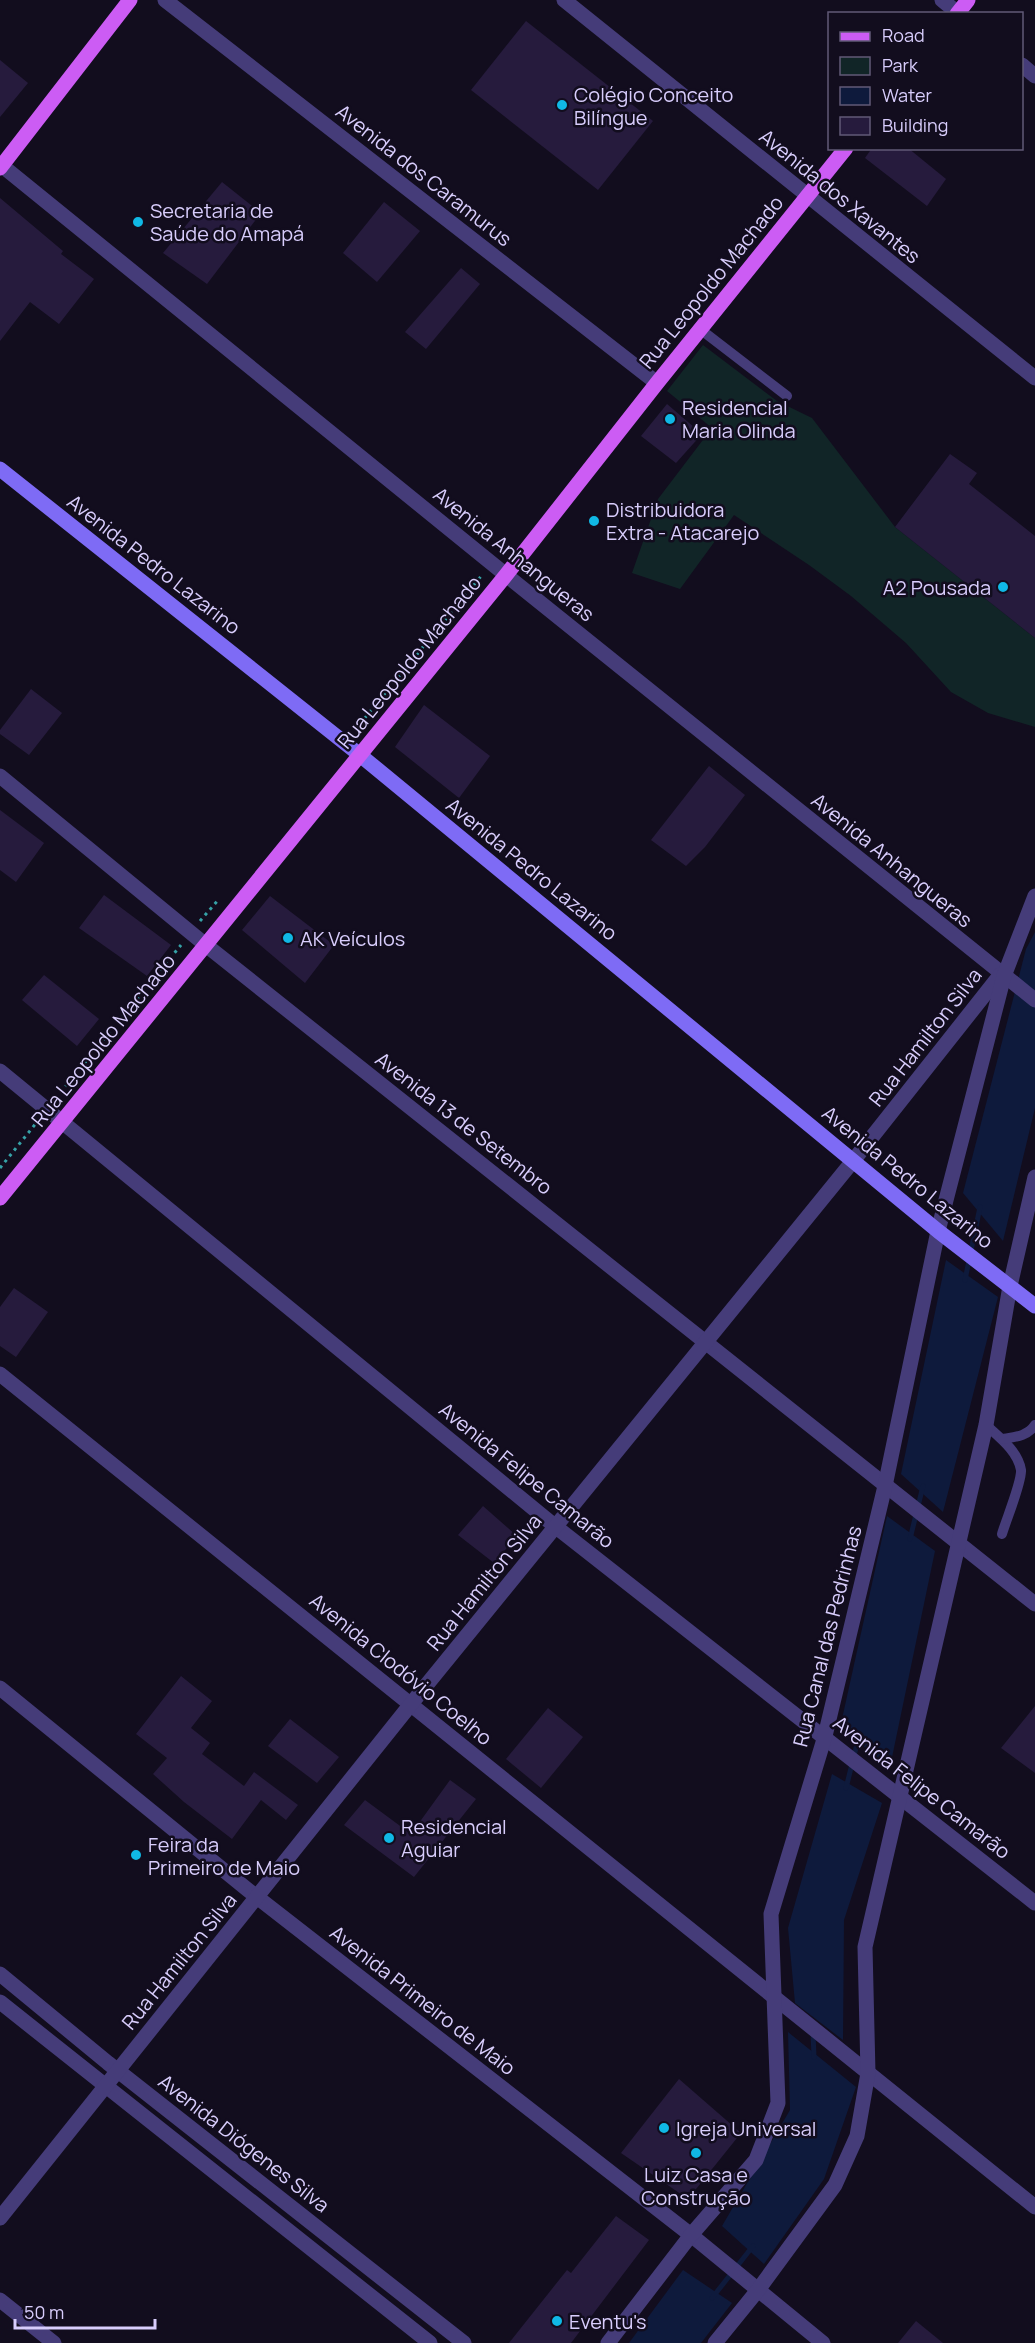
<svg xmlns="http://www.w3.org/2000/svg" width="1035" height="2343" font-family="Manrope,sans-serif">
  <rect width="100%" height="100%" fill="#120d1e"/>
  <path fill="#112527" d="M703 345 777 401 812 418 895 527 1035 638V727L988 713 951 692 906 643 851 596 809 565 734 515 680 589 632 573 658 499 712 428 667 391Z"/>
  <g fill="#0e1a3c">
    <path d="M1035 932V1108L1003 1241 963 1193 1026 949Z"/>
    <path d="M946 1260 998 1297 943 1512 901 1474Z"/>
    <path d="M887 1516 935 1551 890 1767 840 1728Z"/>
    <path d="M832 1774 882 1803 844 1920 843 2040 795 2003 788 1928Z"/>
    <path d="M788 2032 856 2087 824 2179 764 2264 722 2226 790 2110Z"/>
    <path d="M683 2270 732 2303 701 2343H629Z"/>
  </g>
  <g fill="none" stroke-linecap="round" stroke-linejoin="round">
    <g stroke="#0e1a3c" stroke-width="5">
      <path d="M965 1280 980 1207"/>
      <path d="M910 1539 923 1486"/>
      <path d="M846 1788 859 1736"/>
      <path d="M813 2033 814 2057"/>
      <path d="M712 2298 753 2246"/>
    </g>
  </g>
  <g fill="#261b3d">
    <path d="M526 21 653 121 598 190 471 90Z"/>
    <path d="M0 60 28 83 0 117Z"/>
    <path d="M872 148H908L946 179 927 206 865 158Z"/>
    <path d="M222 182 261 213 207 284 163 253Z"/>
    <path d="M0 198 63 251 61 254 94 279 59 324 30 302 0 341Z"/>
    <path d="M384 202 420 231 377 282 343 253Z"/>
    <path d="M461 268 480 284 426 349 405 332Z"/>
    <path d="M667 404 702 434 676 463 641 436Z"/>
    <path d="M950 454 977 473 969 484 1035 536V638L895 527Z"/>
    <path d="M31 689 62 713 29 755 0 734V730Z"/>
    <path d="M424 705 490 756 459 798 395 747Z"/>
    <path d="M709 766 745 795 705 847 686 866 651 840Z"/>
    <path d="M0 810 44 843 16 882 0 870Z"/>
    <path d="M104 895 171 945 147 976 79 928Z"/>
    <path d="M270 896 334 945 305 983 242 930Z"/>
    <path d="M44 975 99 1019 77 1046 22 1000Z"/>
    <path d="M14 1288 48 1312 16 1357 0 1346V1307Z"/>
    <path d="M483 1506 517 1536 494 1563 458 1535Z"/>
    <path d="M181 1676 212 1701 191 1728 210 1743 202 1754 244 1786 254 1772 298 1805 286 1820 261 1800 232 1839 184 1802 153 1774 167 1758 136 1734Z"/>
    <path d="M1035 1706V1773L1001 1748Z"/>
    <path d="M548 1708 583 1737 541 1788 506 1759Z"/>
    <path d="M290 1719 339 1757 317 1783 268 1746Z"/>
    <path d="M450 1780 476 1799 414 1877 344 1825 365 1800 411 1834Z"/>
    <path d="M679 2079 741 2133 688 2199 621 2153Z"/>
    <path d="M616 2216 649 2240 571 2343H509L567 2270 571 2273Z"/>
    <path d="M916 2321 943 2343H898Z"/>
  </g>
  <g fill="none" stroke-linecap="round" stroke-linejoin="round">
    <g stroke="#36a2a7" stroke-width="3" stroke-dasharray="3 4.5" stroke-linecap="butt">
      <path d="M355 730 482 575"/>
      <path d="M200 921 219 899"/>
      <path d="M56 1098 181 945"/>
      <path d="M0 1168 37 1122"/>
    </g>
    <g stroke="#453c79" stroke-width="10">
      <path d="M700 329 787 396"/>
      <path d="M986 1425C999 1437 1018 1451 1021 1470 1022 1482 1006 1520 1002 1534"/>
      <path d="M1003 1439C1015 1437 1028 1436 1035 1425"/>
    </g>
    <g stroke="#453c79" stroke-width="15">
      <path d="M165 0 657 383"/>
      <path d="M564 0 1035 378"/>
      <path d="M942 0 959 14"/>
      <path d="M1022 65 1035 76"/>
      <path d="M0 164 506 575 1035 1000"/>
      <path d="M0 776 207 946 1035 1604"/>
      <path d="M0 1071 556 1527 1035 1903"/>
      <path d="M0 1374 1035 2207"/>
      <path d="M0 1688 248 1890 691 2235 823 2343"/>
      <path d="M0 1974 108 2063 464 2343"/>
      <path d="M0 2002 430 2343"/>
      <path d="M0 2218 411 1704 853 1161 1001 974"/>
      <path d="M0 2300 54 2343"/>
      <path d="M608 2343 691 2235 756 2160 778 2103 771 1914 825 1736 885 1486 938 1231 1004 976 1035 896"/>
      <path d="M715 2343 758 2290 835 2185 857 2136 868 2073 865 1947 986 1425 1010 1286 1035 1177"/>
    </g>
    <path stroke="#7e6bf5" stroke-width="15" d="M0 469 360 755 938 1231 1035 1306"/>
    <g stroke="#cc5cf4" stroke-width="15">
      <path d="M957 14 968 0"/>
      <path d="M0 168 130 0"/>
      <path d="M0 1198 506 575 657 383 846 148"/>
    </g>
  </g>
  <g fill="#10b8e5" stroke="#120d1e" stroke-width="2">
    <circle cx="562" cy="105" r="6"/>
    <circle cx="138" cy="222" r="6"/>
    <circle cx="670" cy="419" r="6"/>
    <circle cx="594" cy="521" r="6"/>
    <circle cx="1003" cy="587" r="6"/>
    <circle cx="288" cy="938" r="6"/>
    <circle cx="389" cy="1838" r="6"/>
    <circle cx="136" cy="1855" r="6"/>
    <circle cx="664" cy="2128" r="6"/>
    <circle cx="696" cy="2153" r="6"/>
    <circle cx="557" cy="2321" r="6"/>
  </g>
  <g text-anchor="middle" dominant-baseline="central" stroke-width="5" stroke-linejoin="round" paint-order="stroke">
    <g font-size="20" fill="#d8cdfc" stroke="#120d1e" text-anchor="start">
      <text x="574" y="94">Colégio Conceito<tspan x="574" dy="23">Bilíngue</tspan></text>
      <text x="150" y="210">Secretaria de<tspan x="150" dy="23">Saúde do Amapá</tspan></text>
      <text x="682" y="407">Residencial<tspan x="682" dy="23">Maria Olinda</tspan></text>
      <text x="606" y="509">Distribuidora<tspan x="606" dy="23">Extra - Atacarejo</tspan></text>
      <text x="991" y="587" text-anchor="end">A2 Pousada</text>
      <text x="300" y="938">AK Veículos</text>
      <text x="401" y="1826">Residencial<tspan x="401" dy="23">Aguiar</tspan></text>
      <text x="148" y="1844">Feira da<tspan x="148" dy="23">Primeiro de Maio</tspan></text>
      <text x="676" y="2128">Igreja Universal</text>
      <text x="696" y="2174" text-anchor="middle">Luiz Casa e<tspan x="696" dy="23">Construção</tspan></text>
      <text x="569" y="2321">Eventu's</text>
    </g>
    <g font-size="20" fill="#d8cdfc" stroke="#120d1e">
      <text transform="translate(424 175) rotate(38)">Avenida dos Caramurus</text>
      <text transform="translate(840 196) rotate(39)">Avenida dos Xavantes</text>
      <text transform="translate(711 282) rotate(-51)">Rua Leopoldo Machado</text>
      <text transform="translate(514 554) rotate(39)">Avenida Anhangueras</text>
      <text transform="translate(154 564) rotate(38)">Avenida Pedro Lazarino</text>
      <text transform="translate(409 662) rotate(-51)">Rua Leopoldo Machado</text>
      <text transform="translate(892 860) rotate(39)">Avenida Anhangueras</text>
      <text transform="translate(532 869) rotate(39)">Avenida Pedro Lazarino</text>
      <text transform="translate(925 1037) rotate(-52)">Rua Hamilton Silva</text>
      <text transform="translate(103 1040) rotate(-51)">Rua Leopoldo Machado</text>
      <text transform="translate(464 1123) rotate(38)">Avenida 13 de Setembro</text>
      <text transform="translate(908 1177) rotate(39)">Avenida Pedro Lazarino</text>
      <text transform="translate(527 1475) rotate(39)">Avenida Felipe Camarão</text>
      <text transform="translate(484 1582) rotate(-51)">Rua Hamilton Silva</text>
      <text transform="translate(827 1636) rotate(-76)">Rua Canal das Pedrinhas</text>
      <text transform="translate(401 1669) rotate(39)">Avenida Clodóvio Coelho</text>
      <text transform="translate(922 1787) rotate(38)">Avenida Felipe Camarão</text>
      <text transform="translate(179 1961) rotate(-51)">Rua Hamilton Silva</text>
      <text transform="translate(423 2000) rotate(38)">Avenida Primeiro de Maio</text>
      <text transform="translate(244 2143) rotate(38)">Avenida Diógenes Silva</text>
    </g>
  </g>
  <rect x="828" y="12" width="195" height="138" fill="#120d1e" stroke="#615a77" stroke-width="1.5"/>
  <rect x="840" y="32" width="30" height="9" fill="#cc5cf4" stroke="#615a77" stroke-width="1.5"/>
  <text x="882" y="42" font-size="18" fill="#d8cdfc">Road</text>
  <rect x="840" y="57" width="30" height="18" fill="#112527" stroke="#615a77" stroke-width="1.5"/>
  <text x="882" y="72" font-size="18" fill="#d8cdfc">Park</text>
  <rect x="840" y="87" width="30" height="18" fill="#0e1a3c" stroke="#615a77" stroke-width="1.5"/>
  <text x="882" y="102" font-size="18" fill="#d8cdfc">Water</text>
  <rect x="840" y="117" width="30" height="18" fill="#261b3d" stroke="#615a77" stroke-width="1.5"/>
  <text x="882" y="132" font-size="18" fill="#d8cdfc">Building</text>
  <path d="M15 2319v9h140v-9" fill="none" stroke="#d8cdfc" stroke-width="3"/>
  <text x="24" y="2319" font-size="18" fill="#d8cdfc" stroke="#120d1e" stroke-width="4.5" paint-order="stroke">50 m</text>
</svg>
